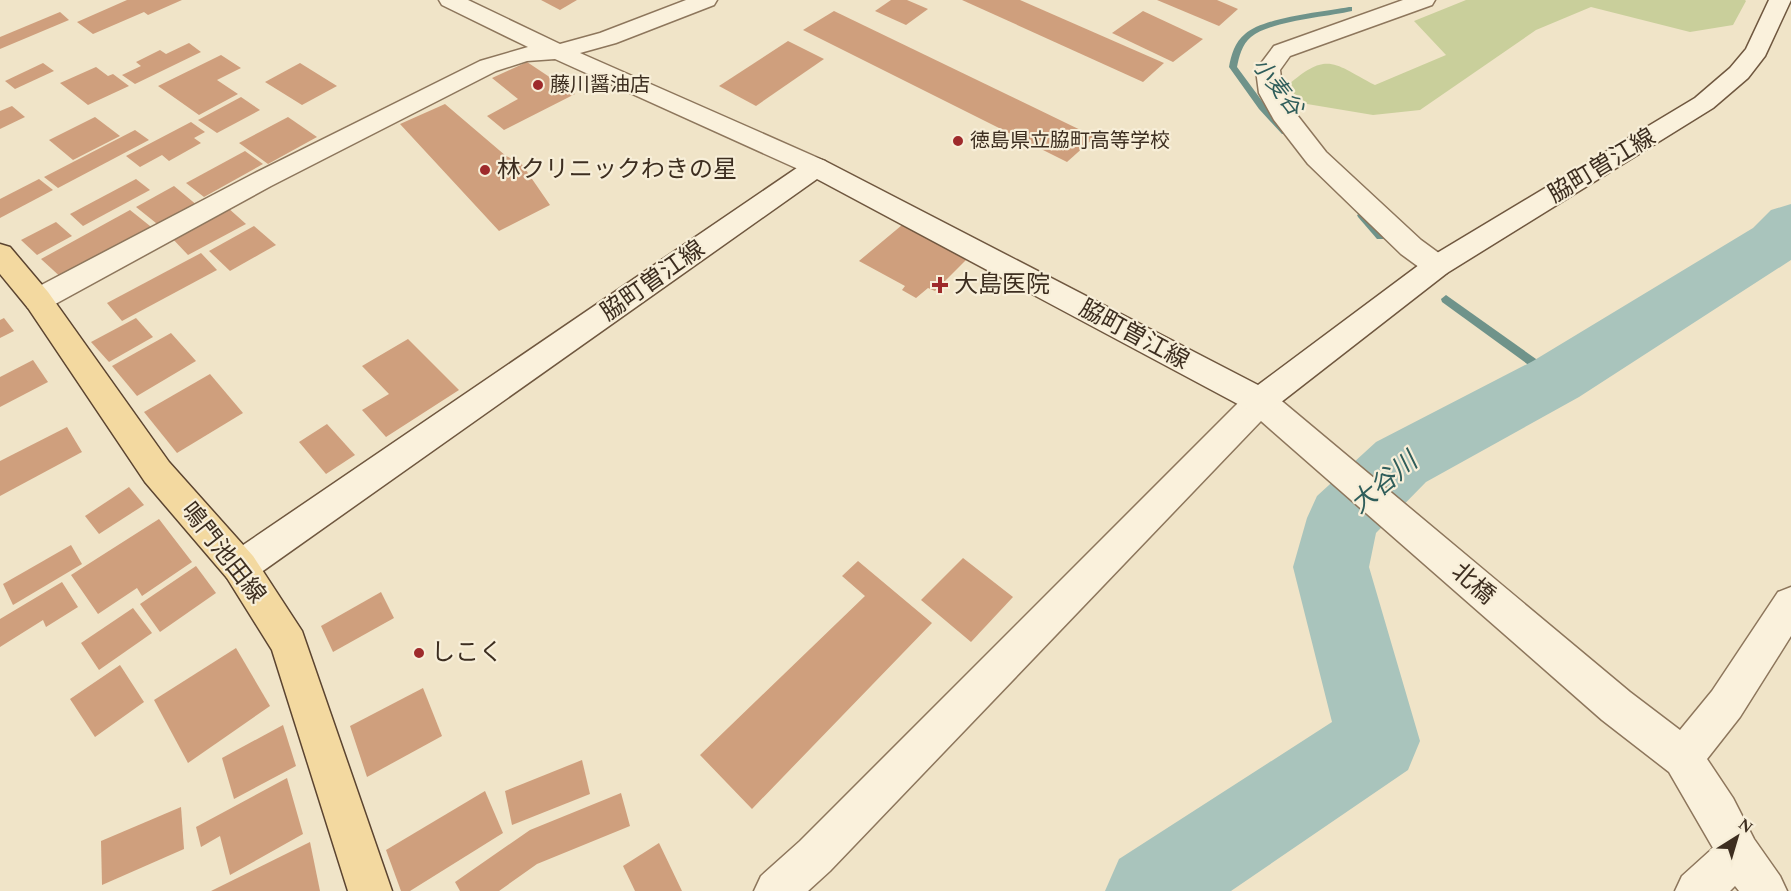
<svg xmlns="http://www.w3.org/2000/svg" width="1791" height="891" font-family="Spectral,'Noto Sans JP',serif">
  <rect width="100%" height="100%" fill="#f0e4c8"/>
  <path fill="#c9cf9b" d="M1466 0H1745L1746 1 1733 25 1690 32 1591 7 1536 30 1420 110 1373 115 1301 103 1288 85C1328 50 1334 64 1375 85L1446 55 1414 21Z"/>
  <g fill="none" stroke-linecap="round" stroke-linejoin="round">
    <g fill="#6f938a" fill-rule="evenodd">
      <path d="M1349 7H1352V11C1326 17 1270 21 1251 37 1242 44 1239 57 1237 67L1265 105 1290 132 1288 134H1282L1259 109 1229 67C1231 55 1235 42 1245 34 1264 17 1323 12 1349 7Z"/>
      <path d="M1362 212 1366 213 1385 233V239H1377L1358 217 1357 215Z"/>
      <path d="M1446 295 1560 376 1562 379 1560 382H1552L1442 302 1441 299Z"/>
    </g>
    <path fill="#a9c4bc" fill-rule="evenodd" d="M1791 204V260L1579 397 1426 482 1376 533 1369 567 1420 741 1408 770 1231 891H1105L1119 859 1332 722 1293 567 1307 518 1317 496 1376 442 1533 361 1753 228 1771 210Z"/>
  </g>
  <g fill="#cf9f7d">
    <path d="M127 0H182L148 15 144 12 93 34 77 22Z"/>
    <path d="M541 0H577L560 10Z"/>
    <path d="M891 0H907L928 9 906 25 875 11Z"/>
    <path d="M962 0H1020L1164 63 1143 82Z"/>
    <path d="M1157 0H1217L1238 9 1219 26Z"/>
    <path d="M834 11 1095 137 1067 162 803 30Z"/>
    <path d="M1143 11 1203 39 1173 62 1112 33Z"/>
    <path d="M60 12 69 20 0 49V37Z"/>
    <path d="M788 41 824 59 756 106 719 86Z"/>
    <path d="M189 43 201 52 135 84 122 75 141 66 136 62 160 50 166 54Z"/>
    <path d="M221 55 241 68 217 80 238 94 199 115 158 86Z"/>
    <path d="M527 62 575 94 504 130 487 116 518 99 492 78Z"/>
    <path d="M43 63 54 71 15 89 5 81Z"/>
    <path d="M300 63 337 86 302 105 265 82Z"/>
    <path d="M96 67 108 76 113 74 129 86 88 105 60 83Z"/>
    <path d="M241 97 260 110 217 133 198 120Z"/>
    <path d="M445 104 506 156 521 163 550 205 499 231 400 124Z"/>
    <path d="M12 106 25 117 0 129V111Z"/>
    <path d="M95 117 120 136 73 160 49 140Z"/>
    <path d="M288 117 317 137 268 164 239 143Z"/>
    <path d="M191 122 205 132 194 138 201 143 169 161 162 155 140 167 126 156Z"/>
    <path d="M135 130 149 140 58 188 44 177Z"/>
    <path d="M245 151 263 164 204 197 186 183Z"/>
    <path d="M39 179 53 190 0 218V199Z"/>
    <path d="M136 179 150 190 83 226 70 214Z"/>
    <path d="M174 186 198 206 161 227 136 207Z"/>
    <path d="M227 207 246 224 188 255 170 236Z"/>
    <path d="M130 210 155 230 65 281 41 259Z"/>
    <path d="M908 220 972 254 935 291 928 288 916 298 902 290 905 286 859 261Z"/>
    <path d="M56 222 72 236 37 255 21 240Z"/>
    <path d="M254 226 276 245 230 271 209 251Z"/>
    <path d="M201 253 217 270 122 321 107 303Z"/>
    <path d="M4 318 14 331 0 338V320Z"/>
    <path d="M136 318 153 337 109 362 91 342Z"/>
    <path d="M171 333 196 361 137 396 112 366Z"/>
    <path d="M408 339 459 390 386 437 362 410 389 394 362 366Z"/>
    <path d="M33 360 48 382 0 407V377Z"/>
    <path d="M210 374 243 413 177 453 144 412Z"/>
    <path d="M327 424 355 455 326 474 299 442Z"/>
    <path d="M67 427 82 452 0 496V461Z"/>
    <path d="M129 487 144 505 99 534 85 516Z"/>
    <path d="M159 519 192 562 142 596 137 588 98 614 71 575Z"/>
    <path d="M71 545 82 564 13 605 3 584Z"/>
    <path d="M963 558 1013 597 971 642 921 600Z"/>
    <path d="M858 561 932 623 752 809 700 755 865 596 842 576Z"/>
    <path d="M196 566 216 593 160 632 140 604Z"/>
    <path d="M62 582 78 607 46 627 43 620 0 647V619Z"/>
    <path d="M381 592 394 618 333 652 321 626Z"/>
    <path d="M133 608 152 633 99 670 81 643Z"/>
    <path d="M236 648 270 706 188 763 154 700Z"/>
    <path d="M120 665 144 702 95 737 70 699Z"/>
    <path d="M423 688 442 736 367 777 350 726Z"/>
    <path d="M283 725 296 766 234 799 222 758Z"/>
    <path d="M582 760 590 794 512 825 505 791Z"/>
    <path d="M287 778 303 834 230 875 220 836 201 847 196 827Z"/>
    <path d="M485 791 503 833 410 891H401L386 850Z"/>
    <path d="M621 793 630 826 537 864 499 891H460L455 882 530 830Z"/>
    <path d="M181 807 184 849 102 885 101 841Z"/>
    <path d="M310 842 320 891H211Z"/>
    <path d="M659 843 682 891H635L623 866Z"/>
  </g>
  <g fill="none" stroke-linecap="round" stroke-linejoin="round">
    <defs>
      <g id="street">
        <path d="M439 0H468L560 44 600 33 686 0H717L714 5 616 43 580 53 825 161 829 167 825 173 816 176 807 173 555 59 527 61 496 71 271 186 48 308 38 311 28 308 23 300 28 292 253 174 480 61 528 47 442 5Z"/>
        <path d="M1403 0H1435L1432 5 1290 56 1280 70 1283 93 1294 111 1326 152 1421 240 1447 259 1451 266 1447 273 1437 276 1427 273 1401 254 1308 164 1274 120 1259 93 1256 70 1274 46Z"/>
        <path d="M1260 388 1271 392 1630 692 1680 730 1712 691 1778 592 1791 587V636L1740 717 1707 759 1733 798 1754 839 1780 876 1787 891H1739L1735 886 1730 891H1675L1682 876 1713 848 1669 772 1602 720 1261 421 830 871 808 891H754L761 876 800 841 1249 392Z"/>
      </g>
      <path id="secondary" d="M1769 0H1791L1765 56 1748 78 1713 108 1447 273 1271 410 1260 414 1249 410 817 179 253 578 240 583 227 578 222 567 227 556 807 161 816 158 825 161 1258 385 1427 259 1695 98 1730 68 1746 49Z"/>
      <path id="primary" d="M0 244 10 247 48 292 169 462 253 556 302 631 392 891H348L272 650 227 578 145 482 28 308 0 274Z"/>
    </defs>
    <use href="#street" stroke="#8d765c" stroke-width="3"/>
    <use href="#secondary" stroke="#6f573f" stroke-width="3"/>
    <use href="#primary" stroke="#5b4430" stroke-width="3"/>
    <use href="#street" fill="#faf1dc" fill-rule="evenodd"/>
    <use href="#secondary" fill="#faf1dc" fill-rule="evenodd"/>
    <use href="#primary" fill="#f3d9a0" fill-rule="evenodd"/>
  </g>
  <g fill="#9e2a2b" stroke="#f7eed8" stroke-width="2">
    <circle cx="538" cy="85" r="6"/>
    <circle cx="958" cy="141" r="6"/>
    <circle cx="485" cy="170" r="6"/>
    <path d="M937 276h6v6h6v6h-6v6h-6v-6h-6v-6h6z"/>
    <circle cx="419" cy="653" r="6"/>
  </g>
  <g text-anchor="middle" dominant-baseline="central" stroke-width="4.5" stroke-linejoin="round" paint-order="stroke">
    <g font-size="20" fill="#3d2e20" stroke="#f7eed8" text-anchor="start">
      <text x="550" y="85">藤川醤油店</text>
      <text x="970" y="141">徳島県立脇町高等学校</text>
    </g>
    <g font-size="22" font-style="italic" fill="#2f5d5a" stroke="#f7eed8">
      <text transform="translate(1277 87) rotate(52)">小麦谷</text>
    </g>
    <g font-size="24" fill="#3d2e20" stroke="#f7eed8">
      <text transform="translate(1602 166) rotate(-31)">脇町曽江線</text>
      <text transform="translate(653 281) rotate(-35)">脇町曽江線</text>
      <text transform="translate(1134 335) rotate(28)">脇町曽江線</text>
      <text transform="translate(223 553) rotate(52)">鳴門池田線</text>
      <text transform="translate(1473 584) rotate(41)">北橋</text>
    </g>
    <g font-size="24" fill="#3d2e20" stroke="#f7eed8" text-anchor="start">
      <text x="497" y="170">林クリニックわきの星</text>
      <text x="954" y="285">大島医院</text>
      <text x="431" y="653">しこく</text>
    </g>
    <g font-size="26" font-style="italic" fill="#2f5d5a" stroke="#f7eed8">
      <text transform="translate(1384 483) rotate(-40)">大谷川</text>
    </g>
  </g>
  <g transform="translate(1737 837) rotate(37)" stroke="#f7eed8" stroke-width="4.5" paint-order="stroke">
  <path d="M0-4.5L10 22L0 15L-10 22Z" fill="#3d2e20"/>
  <text y="-9" font-size="16" font-weight="bold" text-anchor="middle" fill="#3d2e20">N</text>
  </g>
</svg>
